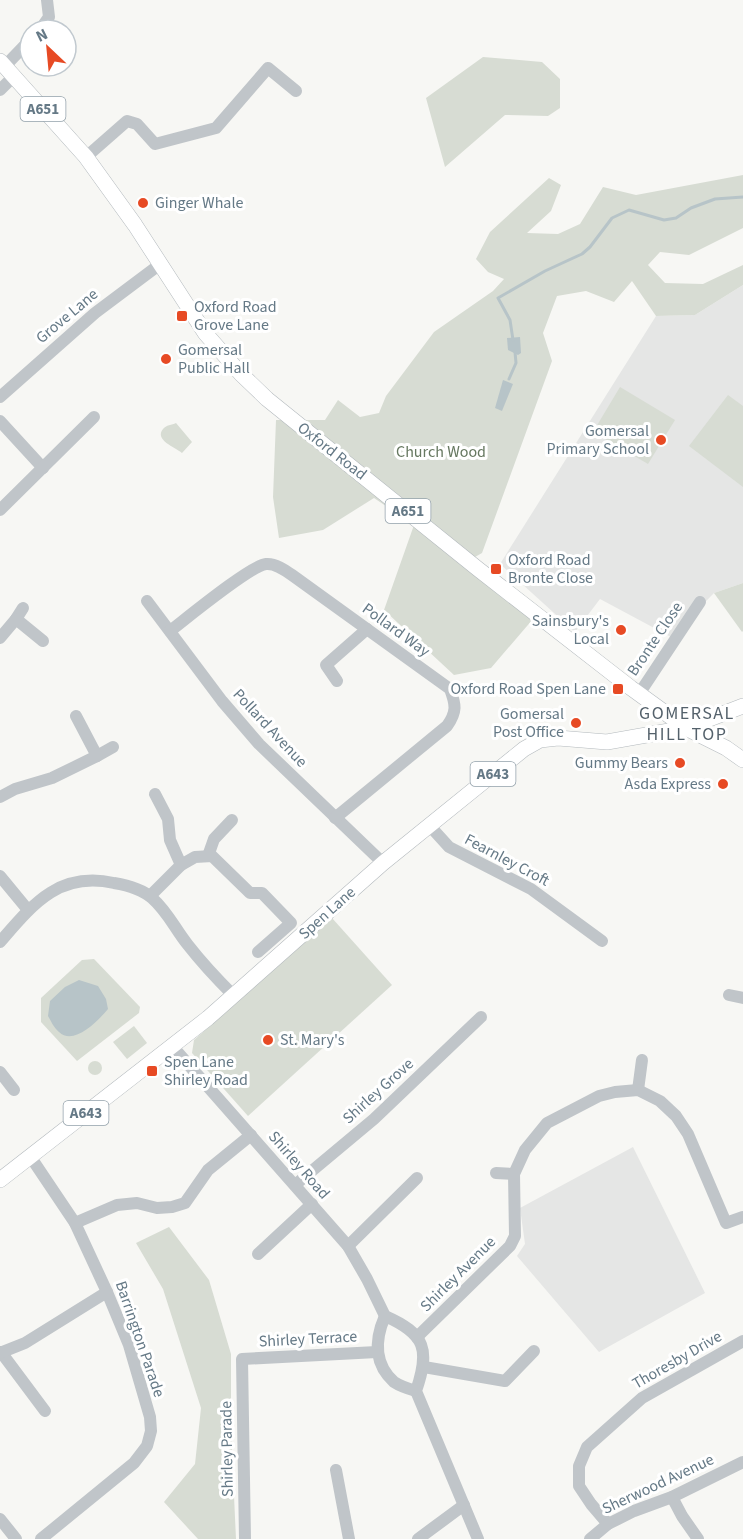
<svg xmlns="http://www.w3.org/2000/svg" width="743" height="1539" font-family="'Source Sans 3',sans-serif">
  <rect width="100%" height="100%" fill="#f7f7f4"/>
  <g fill="#e5e6e5">
    <path d="M743 285V583L714 593 671 637 600 599 575 632 500 564 656 316 695 315Z"/>
    <path d="M633 1147 705 1293 599 1352 517 1256 525 1244 520 1208Z"/>
  </g>
  <g fill="#d7dcd3">
    <path d="M483 57 542 62 560 79V108L548 116 505 115 445 167 426 98Z"/>
    <path d="M743 175V228L689 255 660 252 648 265 665 283 703 284 743 265V285L695 315 656 316 632 281 614 302 586 291 557 296 543 333 552 361 482 553 461 565 533 619 491 668 454 675 384 610 414 525 374 498 323 530 279 538 273 497 276 420H325L338 400 360 417 379 413 386 396 434 332 493 291 504 279 488 272 476 259 490 232 549 178 561 185 551 211 527 233 558 234 580 224 603 187 636 195Z"/>
    <path d="M620 387 675 420 648 464 593 432Z"/>
    <path d="M728 395 743 406V487L689 446Z"/>
    <path d="M176 423 192 442 182 453C175 447 154 440 163 429 166 425 172 425 176 423Z"/>
    <path d="M743 583V631L742 632 714 593Z"/>
    <path d="M332 918 392 985 248 1116 192 1053 194 1040Z"/>
    <path d="M94 959 140 1007 139 1013 77 1061 41 1022V998L82 960Z"/>
    <path d="M134 1026 147 1043 127 1059 113 1042Z"/>
    <circle cx="95" cy="1068" r="7"/>
    <path d="M169 1227 209 1280 231 1354V1431L236 1539H198L164 1502 195 1464 201 1408 163 1289 136 1243Z"/>
  </g>
  <g fill="#b7c4c8">
    <path d="M520 337 521 353 518 355 508 350 507 338Z"/>
    <path d="M503 380 513 384 502 411 495 408Z"/>
    <path d="M79 980 98 986 106 999 108 1009C98 1021 74 1046 59 1032 54 1028 51 1021 48 1016L50 1001 65 987Z"/>
  </g>
  <g fill="none" stroke-linecap="round" stroke-linejoin="round">
    <g stroke="#b7c4c8" stroke-width="3">
      <path d="M513 340 510 320 498 298 545 271 582 254 590 247 612 218 629 210 664 220 676 218 691 208 715 199 743 197"/>
      <path d="M509 379 516 363 515 352"/>
    </g>
    <defs>
      <g id="major">
        <path d="M0 61 86 157 135 225 205 333 241 374 267 399 478 569 631 688 686 728 726 748 743 760"/>
        <path d="M0 1180 208 1018 383 863 524 749 540 740 558 738 607 742 686 728 743 706"/>
      </g>
    </defs>
    <use href="#major" stroke="#b3b9bd" stroke-width="16"/>
    <g stroke="#c0c5c9" stroke-width="12">
      <path d="M40 30 49 17 47 0"/>
      <path d="M5 66 30 40"/>
      <path d="M0 90 13 77"/>
      <path d="M86 157 127 121 137 124 155 144 216 128 268 68 296 91"/>
      <path d="M0 397 95 313 159 265"/>
      <path d="M0 421 43 468"/>
      <path d="M0 510 94 417"/>
      <path d="M147 601 222 701 259 744 383 863"/>
      <path d="M16 619 23 608"/>
      <path d="M170 631C187 618 250 566 266 564 275 563 285 570 292 575L450 689C456 705 457 712 447 726L335 818"/>
      <path d="M0 638 16 619 43 641"/>
      <path d="M337 681 326 665 367 629"/>
      <path d="M639 694 700 602"/>
      <path d="M97 756 113 747"/>
      <path d="M0 797 15 789 52 778 97 756 76 716"/>
      <path d="M429 825 449 847 531 889 602 941"/>
      <path d="M208 856 214 839 232 820"/>
      <path d="M181 865 195 857 212 856 250 893H262L291 923 258 952"/>
      <path d="M0 876 28 910"/>
      <path d="M150 896 181 865 170 840 168 819 155 794"/>
      <path d="M0 942C33 904 59 871 114 883 126 885 143 890 152 898 168 912 175 929 188 945 202 963 218 980 234 996"/>
      <path d="M729 995 743 998"/>
      <path d="M173 1047 348 1246 367 1279 385 1316C426 1334 430 1350 416 1391L478 1539"/>
      <path d="M0 1072 14 1090"/>
      <path d="M638 1090 642 1060"/>
      <path d="M30 1156 75 1223 107 1292 129 1345 150 1417 151 1431 147 1446 134 1463 41 1539"/>
      <path d="M496 1173 514 1174"/>
      <path d="M295 1185 374 1119 481 1017"/>
      <path d="M75 1223 117 1205 137 1203 157 1208 172 1207 185 1203 208 1170 251 1135"/>
      <path d="M348 1246 417 1178"/>
      <path d="M258 1254 312 1204"/>
      <path d="M385 1316C375 1339 373 1363 394 1382 400 1386 409 1389 416 1391"/>
      <path d="M417 1337 510 1246 515 1236 514 1174 525 1150 547 1123 599 1096 615 1092 638 1090 660 1101 676 1116 688 1134 726 1223 743 1217"/>
      <path d="M1 1352 45 1411"/>
      <path d="M0 1353 25 1343 107 1292"/>
      <path d="M424 1367 505 1381 534 1351"/>
      <path d="M336 1470 349 1539"/>
      <path d="M672 1497 682 1516 698 1539"/>
      <path d="M0 1519 16 1539"/>
      <path d="M608 1524 591 1504 579 1486V1466L587 1447 642 1398 743 1341"/>
      <path d="M245 1539 242 1359 377 1352"/>
      <path d="M418 1539 464 1505"/>
      <path d="M590 1539 608 1524 634 1511 672 1497 743 1462"/>
    </g>
    <use href="#major" stroke="#fff" stroke-width="15"/>
  </g>
  <g fill="#e74a24" stroke="#fff" stroke-width="2">
    <circle cx="143" cy="203" r="6"/>
    <rect x="176" y="310" width="12" height="12" rx="3"/>
    <circle cx="166" cy="359" r="6"/>
    <circle cx="661" cy="440" r="6"/>
    <rect x="490" y="563" width="12" height="12" rx="3"/>
    <circle cx="621" cy="630" r="6"/>
    <rect x="612" y="683" width="12" height="12" rx="3"/>
    <circle cx="576" cy="723" r="6"/>
    <circle cx="680" cy="763" r="6"/>
    <circle cx="723" cy="784" r="6"/>
    <circle cx="268" cy="1040" r="6"/>
    <rect x="146" y="1065" width="12" height="12" rx="3"/>
  </g>
  <g text-anchor="middle" dominant-baseline="central" stroke-width="6" stroke-linejoin="round" paint-order="stroke">
    <g fill="#fff" stroke="#93a1aa" stroke-width="1.5">
      <rect x="20.5" y="97" width="45" height="24" rx="4.5"/>
      <rect x="385.5" y="499" width="45" height="24" rx="4.5"/>
      <rect x="470.5" y="762" width="45" height="24" rx="4.5"/>
      <rect x="63.5" y="1101" width="45" height="24" rx="4.5"/>
    </g>
    <g font-size="15" font-weight="bold" fill="#657986">
      <text x="43" y="109">A651</text>
      <text x="408" y="511">A651</text>
      <text x="493" y="774">A643</text>
      <text x="86" y="1113">A643</text>
    </g>
    <g font-size="16" fill="#657986" stroke="#fff" text-anchor="start">
      <text x="155" y="203">Ginger Whale</text>
      <text x="194" y="307">Oxford Road<tspan x="194" dy="18">Grove Lane</tspan></text>
      <text x="178" y="350">Gomersal<tspan x="178" dy="18">Public Hall</tspan></text>
      <text x="649" y="431" text-anchor="end">Gomersal<tspan x="649" dy="18">Primary School</tspan></text>
      <text x="508" y="560">Oxford Road<tspan x="508" dy="18">Bronte Close</tspan></text>
      <text x="609" y="621" text-anchor="end">Sainsbury's<tspan x="609" dy="18">Local</tspan></text>
      <text x="606" y="689" text-anchor="end">Oxford Road Spen Lane</text>
      <text x="564" y="714" text-anchor="end">Gomersal<tspan x="564" dy="18">Post Office</tspan></text>
      <text x="668" y="763" text-anchor="end">Gummy Bears</text>
      <text x="711" y="784" text-anchor="end">Asda Express</text>
      <text x="280" y="1040">St. Mary's</text>
      <text x="164" y="1062">Spen Lane<tspan x="164" dy="18">Shirley Road</tspan></text>
    </g>
    <g font-size="16" fill="#657986" stroke="#fff">
      <text transform="translate(67 316) rotate(-40)">Grove Lane</text>
      <text transform="translate(332 451) rotate(38)">Oxford Road</text>
      <text transform="translate(396 630) rotate(36)">Pollard Way</text>
      <text transform="translate(655 639) rotate(-56)">Bronte Close</text>
      <text transform="translate(270 728) rotate(47)">Pollard Avenue</text>
      <text transform="translate(507 860) rotate(28)">Fearnley Croft</text>
      <text transform="translate(327 913) rotate(-42)">Spen Lane</text>
      <text transform="translate(378 1091) rotate(-42)">Shirley Grove</text>
      <text transform="translate(299 1165) rotate(49)">Shirley Road</text>
      <text transform="translate(458 1274) rotate(-45)">Shirley Avenue</text>
      <text transform="translate(140 1339) rotate(71)">Barrington Parade</text>
      <text transform="translate(308 1339) rotate(-3)">Shirley Terrace</text>
      <text transform="translate(677 1360) rotate(-30)">Thoresby Drive</text>
      <text transform="translate(227 1449) rotate(-91)">Shirley Parade</text>
      <text transform="translate(658 1484) rotate(-25)">Sherwood Avenue</text>
    </g>
    <g font-size="16" fill="#667860" stroke="#fff">
      <text x="441" y="452">Church Wood</text>
    </g>
    <g font-size="18" letter-spacing="1.5" fill="#54616b" stroke="#fff">
      <text x="687" y="713">GOMERSAL<tspan x="687" dy="21">HILL TOP</tspan></text>
    </g>
  </g>
  <g transform="translate(48 48) rotate(334)"><circle r="28" fill="#ffffff" stroke="#c1c9cf" stroke-width="1.5"/>
  <path d="M0-4.5L10 22L0 15L-10 22Z" fill="#e74a24"/>
  <text y="-9" font-size="16" font-weight="bold" text-anchor="middle" fill="#657986">N</text>
  </g>
</svg>
